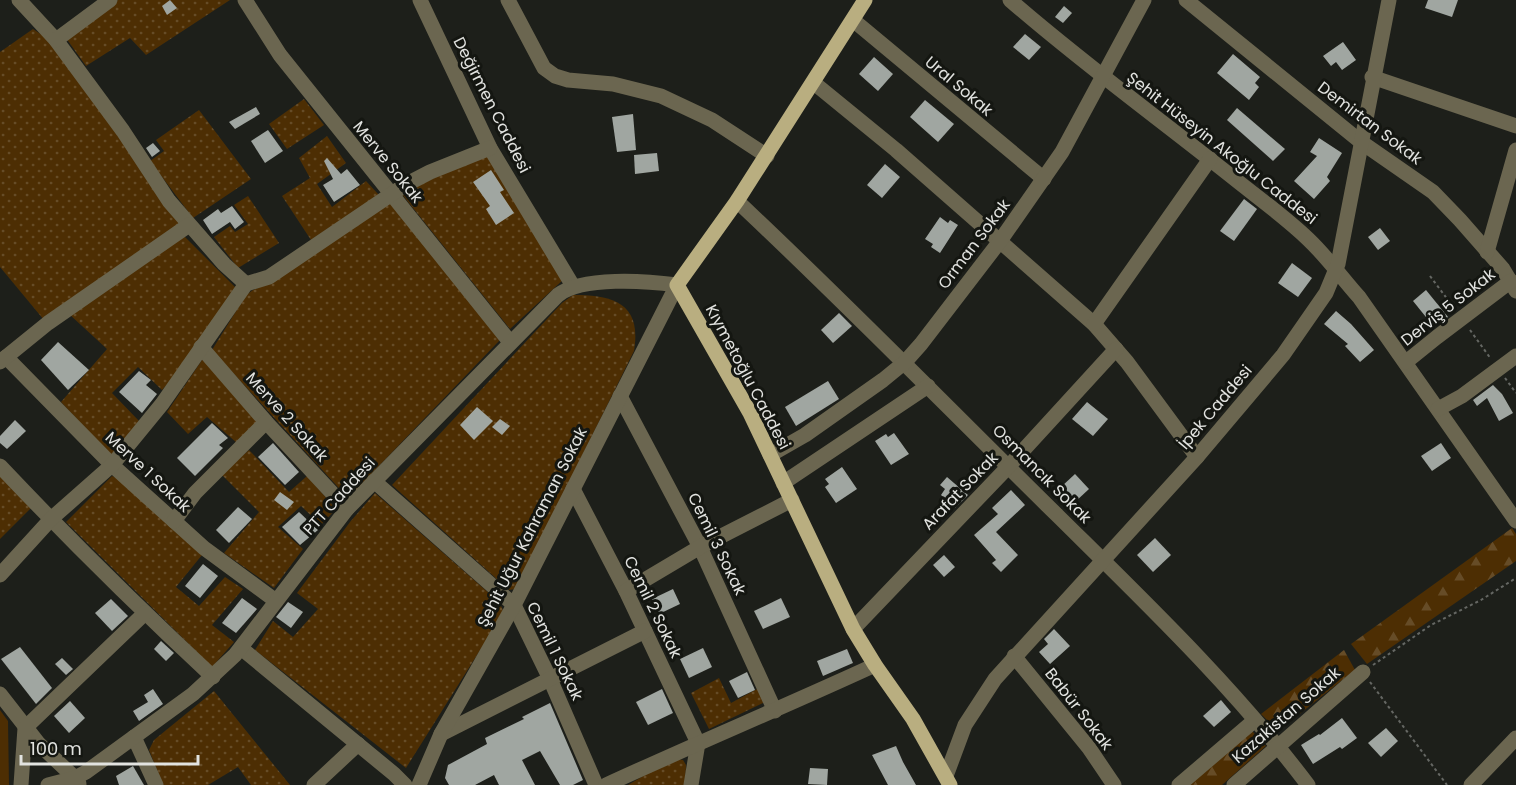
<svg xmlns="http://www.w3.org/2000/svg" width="1516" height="785" font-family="Poppins,sans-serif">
  <defs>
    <pattern id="grass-dots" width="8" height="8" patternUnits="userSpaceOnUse" patternTransform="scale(1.5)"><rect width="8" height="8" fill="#4d2e03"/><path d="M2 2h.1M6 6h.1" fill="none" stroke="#664c27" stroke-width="1.8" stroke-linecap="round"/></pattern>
    <pattern id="forest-firs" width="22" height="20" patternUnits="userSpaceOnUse" patternTransform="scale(1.5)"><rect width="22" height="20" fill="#4d2e03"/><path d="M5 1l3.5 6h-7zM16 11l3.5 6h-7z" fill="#664c27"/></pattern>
  </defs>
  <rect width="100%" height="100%" fill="#1d1f1a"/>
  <g fill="url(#grass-dots)">
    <path d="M118 0H230L146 55 130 38 86 66 66 38Z"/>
    <path d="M33 29 51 41 181 222 44 320 0 267V52Z"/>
    <path d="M304 99 324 125 287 149 269 124Z"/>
    <path d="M199 110 251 179 193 218 150 161 164 151 156 140Z"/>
    <path d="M327 136 346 163 317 184 332 207 366 181 379 195 311 240 282 196 310 178 299 158Z"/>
    <path d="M487 154 564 279 510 329 401 193Z"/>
    <path d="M248 196 279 243 238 268 214 237 230 226 235 232 248 224 234 205Z"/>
    <path d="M389 202 498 332 499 341 348 498 212 350 246 295 253 290 268 284Z"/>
    <path d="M182 234 237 289 178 373 162 390 138 367 112 393 140 422 112 457 61 402 107 349 69 314Z"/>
    <path d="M573 295C613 295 642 303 634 351L520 581 515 589 509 590 392 485 562 303Z"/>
    <path d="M204 357 262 418 237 443 207 417 188 434 167 412Z"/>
    <path d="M249 450 289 492 307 476 336 509 321 525 301 506 278 527 303 549 274 588 224 553 259 512 221 474Z"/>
    <path d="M0 472 33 506 0 539Z"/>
    <path d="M112 476 121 480 202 555 176 587 199 606 225 577 243 589 212 625 234 642 212 667 66 522Z"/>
    <path d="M375 493 499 602 504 612 406 768 255 650 273 621 293 637 318 609 297 593 350 522Z"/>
    <path d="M719 678 731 703 759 688 767 701 709 729 691 693Z"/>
    <path d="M214 691 290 785H251L238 767 208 785H163L149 750 154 740Z"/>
    <path d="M677 759 683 760 686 765 685 785H628L655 769Z"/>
  </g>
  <g fill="url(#forest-firs)">
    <path d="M1512 528 1516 534V561L1367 664 1351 644Z"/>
    <path d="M1344 650 1355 670 1278 731 1261 714Z"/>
    <path d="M1251 730 1266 746 1222 785H1185Z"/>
  </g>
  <path fill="#4d2e03" d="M0 710 8 721 9 785H0Z"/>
  <g fill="#a0a6a1">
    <path d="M170 0 177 8 167 15 162 6Z"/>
    <path d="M1428 0H1458L1452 17 1425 8Z"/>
    <path d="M1064 6 1072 13 1063 23 1055 17Z"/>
    <path d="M1025 34 1041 47 1029 60 1013 47Z"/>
    <path d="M1343 42 1356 60 1342 70 1336 62 1331 66 1323 56Z"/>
    <path d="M1233 54 1260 77 1255 83 1259 87 1249 100 1217 73Z"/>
    <path d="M874 57 893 74 878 91 859 74Z"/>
    <path d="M925 100 954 124 938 142 910 117Z"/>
    <path d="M256 107 260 114 235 129 229 122Z"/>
    <path d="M1237 108 1285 149 1273 161 1227 120Z"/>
    <path d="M633 114 636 150 617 152 612 117Z"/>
    <path d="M268 130 283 151 265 163 251 141Z"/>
    <path d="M1319 138 1342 153 1327 177 1330 181 1314 199 1294 181 1317 156 1310 152Z"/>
    <path d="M153 143 160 151 152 157 146 148Z"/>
    <path d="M657 153 659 171 635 174 634 155Z"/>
    <path d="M327 158 341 174 347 169 360 185 334 202 323 185 333 179 324 161Z"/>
    <path d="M885 164 900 177 882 198 867 185Z"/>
    <path d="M491 170 504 190 500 192 514 213 496 225 486 209 490 206 473 182Z"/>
    <path d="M1244 199 1257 209 1234 241 1220 231Z"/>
    <path d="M232 206 244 222 235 229 230 222 212 234 203 220 218 209 221 213Z"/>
    <path d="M940 217 948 223 950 220 958 225 940 253 931 247 933 244 925 239Z"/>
    <path d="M1380 228 1390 241 1378 250 1368 237Z"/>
    <path d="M1292 263 1312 278 1298 297 1278 283Z"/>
    <path d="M1426 290 1448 317 1434 327 1413 301Z"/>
    <path d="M1336 311 1351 324 1374 350 1360 362 1345 346 1348 344 1324 324Z"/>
    <path d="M839 313 852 326 833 343 821 330Z"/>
    <path d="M58 342 89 370 68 390 41 360Z"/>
    <path d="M139 371 151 380 146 385 157 394 142 413 119 392Z"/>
    <path d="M828 381 839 399 796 426 785 407Z"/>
    <path d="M1493 385 1502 394 1513 413 1499 421 1487 398 1477 406 1473 400Z"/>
    <path d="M1087 402 1108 419 1093 436 1072 419Z"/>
    <path d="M477 407 493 421 474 440 460 425Z"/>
    <path d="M500 419 510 426 502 435 492 427Z"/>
    <path d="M15 420 26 431 7 449 0 443V436Z"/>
    <path d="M212 423 228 438 219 445 223 448 195 476 177 458Z"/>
    <path d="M894 433 909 454 891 465 875 441 886 434 888 437Z"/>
    <path d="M273 443 299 472 285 485 258 457Z"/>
    <path d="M1441 443 1451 458 1432 471 1421 456Z"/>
    <path d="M842 467 857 489 836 503 825 487 829 484 825 479Z"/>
    <path d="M1075 474 1089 489 1075 502 1061 487Z"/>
    <path d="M947 477 968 495 955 508 941 495 945 489 940 485Z"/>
    <path d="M1011 490 1025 505 996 532 1018 555 1001 572 992 563 996 560 974 535 998 514 992 508Z"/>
    <path d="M280 492 294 502 287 510 274 500Z"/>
    <path d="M238 507 252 519 229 543 216 530Z"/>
    <path d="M299 512 318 530 300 545 282 527Z"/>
    <path d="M1155 538 1171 555 1153 572 1137 555Z"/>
    <path d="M944 555 955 567 944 577 933 565Z"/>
    <path d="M203 564 218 576 200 598 185 586Z"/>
    <path d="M673 589 680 604 659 614 652 599Z"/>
    <path d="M242 598 257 609 236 633 222 623Z"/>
    <path d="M781 598 790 617 763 629 754 611Z"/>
    <path d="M111 599 128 616 112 631 95 613Z"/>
    <path d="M288 602 303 612 291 628 276 617Z"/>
    <path d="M1054 629 1070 646 1050 664 1039 652 1048 644 1044 639Z"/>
    <path d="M161 641 174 653 166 661 154 649Z"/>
    <path d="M20 647 52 688 36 704 1 659Z"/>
    <path d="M703 648 712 667 689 678 680 659Z"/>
    <path d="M847 649 853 663 823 676 817 661Z"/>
    <path d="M62 658 73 669 66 675 55 664Z"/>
    <path d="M747 672 755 690 738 698 729 681Z"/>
    <path d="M153 689 163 704 139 721 133 711 148 702 144 695Z"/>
    <path d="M662 689 673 713 648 725 636 702Z"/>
    <path d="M1221 700 1231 712 1214 727 1203 716Z"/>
    <path d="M70 701 85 718 69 733 54 716Z"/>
    <path d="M550 703 583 780 573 785H560L540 751 522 760 535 785H499L494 775 475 785H449L445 778 448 765 487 744 485 738 524 719 522 717Z"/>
    <path d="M1342 718 1357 738 1342 749 1340 747 1313 764 1301 745 1319 734 1320 735Z"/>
    <path d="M1386 728 1398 741 1381 757 1368 743Z"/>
    <path d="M896 746 903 762 916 785H888L872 755Z"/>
    <path d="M133 766 144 785H119L116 776Z"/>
    <path d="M810 768 828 769 827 785 808 784Z"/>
  </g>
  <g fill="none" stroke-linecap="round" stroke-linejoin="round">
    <g stroke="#656763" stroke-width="2" stroke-dasharray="3 3" stroke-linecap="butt">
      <path d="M1430 276 1454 308"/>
      <path d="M1470 330 1491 359"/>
      <path d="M1505 378 1516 393"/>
      <path d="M1373 665 1431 625 1481 600 1516 578"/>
      <path d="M1370 682 1447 785"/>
    </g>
    <g stroke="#6b6650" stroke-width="15">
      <path d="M19 0 56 40 123 131 169 201 224 264 246 284"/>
      <path d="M245 0 280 55 510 342"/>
      <path d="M420 0 490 148 573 286"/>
      <path d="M508 0 544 68 555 76 568 80 613 84 661 96 712 120 767 156"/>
      <path d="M1010 0C1081 62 1157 117 1231 176 1257 197 1284 216 1308 239 1327 257 1342 278 1359 297L1516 521"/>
      <path d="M1186 0 1361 142 1433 192 1460 220 1503 269 1516 291"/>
      <path d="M853 20 1044 179"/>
      <path d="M56 40 110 0"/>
      <path d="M1372 77 1516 126"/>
      <path d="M814 83 896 150 1094 324 1127 362 1197 457"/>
      <path d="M737 201C847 304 951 411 1058 516 1145 602 1234 687 1308 785"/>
      <path d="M1487 252 1516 150"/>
      <path d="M1094 324 1210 159"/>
      <path d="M201 347 266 422 347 509"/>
      <path d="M6 357 112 465 204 548 276 601"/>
      <path d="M0 362 48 323 189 225"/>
      <path d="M1406 362 1437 337 1511 281"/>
      <path d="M620 396 700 547 775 711"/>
      <path d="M1438 409 1462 396 1516 356"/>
      <path d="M770 455 805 435 883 380 905 362 921 344 1000 241 1062 152 1144 0"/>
      <path d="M0 466C69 539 140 609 213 677"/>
      <path d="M374 481 514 605 550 679 596 785"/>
      <path d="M783 483 928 386"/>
      <path d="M573 489 626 591 698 743 691 785"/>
      <path d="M174 521 195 493 266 422"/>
      <path d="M0 575 51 519 112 465 162 404 246 284 269 277 405 185 430 172 490 148"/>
      <path d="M626 591 700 547 792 500"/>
      <path d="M853 629 1008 467 1116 349"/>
      <path d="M241 648 394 774 405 785"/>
      <path d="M1014 656 1089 748 1114 785"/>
      <path d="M0 694 39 744 75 778 79 784"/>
      <path d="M441 734 645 631"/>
      <path d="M134 737 156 785"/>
      <path d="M946 776 965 725 995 679 1197 457 1283 355 1326 293 1338 264 1389 0"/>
      <path d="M21 785 25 728 145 613"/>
      <path d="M48 785 75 778 86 772 193 694 235 655 347 509 558 295C582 276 647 281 677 285L514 605 441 734 419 785"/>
      <path d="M314 785 358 744"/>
      <path d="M606 785C695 744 786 706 875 665"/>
      <path d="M1179 785 1255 720"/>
      <path d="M1234 785 1363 672"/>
      <path d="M1471 785 1516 738"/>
    </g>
    <path stroke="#b9ae80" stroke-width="15" d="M865 0 737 201 677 285 750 413 853 629 875 665 913 719 950 785"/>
  </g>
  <g text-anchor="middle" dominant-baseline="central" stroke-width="6" stroke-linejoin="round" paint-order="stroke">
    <g font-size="16" fill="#e2e3e0" stroke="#141611">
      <text transform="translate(959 86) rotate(40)">Ural Sokak</text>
      <text transform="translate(492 105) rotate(63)">Değirmen Caddesi</text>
      <text transform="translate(1370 123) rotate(37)">Demirtan Sokak</text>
      <text transform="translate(1222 148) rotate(38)">Şehit Hüseyin Akoğlu Caddesi</text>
      <text transform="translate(388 162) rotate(51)">Merve Sokak</text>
      <text transform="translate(974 244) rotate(-53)">Orman Sokak</text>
      <text transform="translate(1448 307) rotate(-38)">Derviş 5 Sokak</text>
      <text transform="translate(748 377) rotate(62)">Kıymetoğlu Caddesi</text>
      <text transform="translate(1215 407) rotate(-50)">İpek Caddesi</text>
      <text transform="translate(287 417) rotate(48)">Merve 2 Sokak</text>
      <text transform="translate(148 472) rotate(43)">Merve 1 Sokak</text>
      <text transform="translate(1042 474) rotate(45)">Osmancık Sokak</text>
      <text transform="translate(960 491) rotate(-46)">Arafat Sokak</text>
      <text transform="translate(339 496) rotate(-48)">PTT Caddesi</text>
      <text transform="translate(532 527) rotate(-63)">Şehit Uğur Kahraman Sokak</text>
      <text transform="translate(717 544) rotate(64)">Cemil 3 Sokak</text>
      <text transform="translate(653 607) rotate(64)">Cemil 2 Sokak</text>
      <text transform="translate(555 651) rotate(64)">Cemil 1 Sokak</text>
      <text transform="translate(1079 709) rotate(52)">Babür Sokak</text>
      <text transform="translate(1286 715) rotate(-41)">Kazakistan Sokak</text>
    </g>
  </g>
  <path d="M21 755v9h177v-9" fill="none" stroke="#e2e3e0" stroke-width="3"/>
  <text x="30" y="755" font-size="18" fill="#e2e3e0" stroke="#141611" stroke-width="4.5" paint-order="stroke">100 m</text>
</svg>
